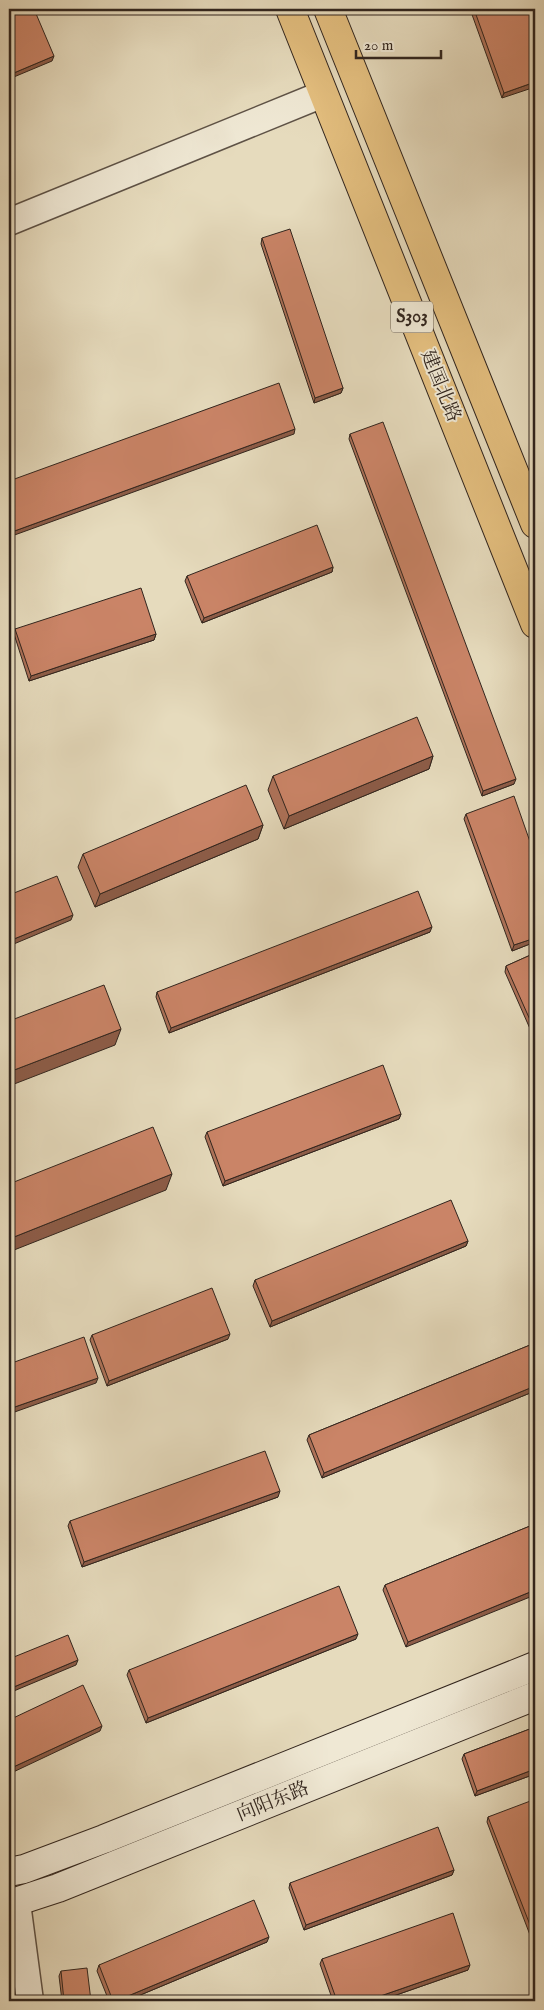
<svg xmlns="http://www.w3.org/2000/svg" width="544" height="2010" font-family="'IM FELL English','Noto Serif SC',serif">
  <rect width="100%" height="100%" fill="#e6dbbd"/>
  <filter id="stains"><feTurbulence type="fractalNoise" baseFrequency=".004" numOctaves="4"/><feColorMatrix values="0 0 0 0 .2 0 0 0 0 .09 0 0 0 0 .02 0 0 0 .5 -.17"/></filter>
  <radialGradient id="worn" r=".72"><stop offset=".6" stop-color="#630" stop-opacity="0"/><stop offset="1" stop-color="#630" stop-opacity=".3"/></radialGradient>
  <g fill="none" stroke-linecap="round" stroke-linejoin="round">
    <defs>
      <g id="street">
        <path d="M9 222 323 94"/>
        <path d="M17 1903 30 2001"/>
      </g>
      <g id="secondary">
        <path d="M9 1872 24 1869 104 1839 535 1666"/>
        <path d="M9 1904 58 1888 535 1696"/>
      </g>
      <g id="primary">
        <path d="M290 9 535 624"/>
        <path d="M328 9 535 524"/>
      </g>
    </defs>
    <use href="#street" stroke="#5e5246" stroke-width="29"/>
    <use href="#secondary" stroke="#31251e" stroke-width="30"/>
    <use href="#primary" stroke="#31251e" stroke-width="30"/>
    <use href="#street" stroke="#efe8d4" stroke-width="26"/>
    <use href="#secondary" stroke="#efe8d4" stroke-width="28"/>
    <use href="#primary" stroke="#e3be7e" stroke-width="28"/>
  </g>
  <g fill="#ae7259" stroke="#31251e">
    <path d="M470 9H535L502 98Z"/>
    <path d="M262 238 343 388 341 393 314 403 261 244Z"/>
    <path d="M350 434 514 784 482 796 349 439Z"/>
    <path d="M333 567 332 572 202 623 185 581 187 576Z"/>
    <path d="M15 629 156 634 154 640 29 681 14 634Z"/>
    <path d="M433 756 429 769 284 829 268 790 273 776Z"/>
    <path d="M466 814 535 856V942L512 951 464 819Z"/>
    <path d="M263 825 258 839 95 907 78 867 83 854Z"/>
    <path d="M430 932 169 1033 156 997 157 992Z"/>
    <path d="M535 953V1040L505 972 506 966Z"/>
    <path d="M401 1114 399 1119 223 1186 205 1137 207 1132Z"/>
    <path d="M468 1241 466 1246 270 1327 253 1286 255 1280Z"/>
    <path d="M92 1335 228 1339 107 1386 90 1340Z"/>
    <path d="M535 1343V1391L322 1478 307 1440 309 1435Z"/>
    <path d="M278 1497 82 1567 68 1526 70 1521Z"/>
    <path d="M535 1524 406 1647 383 1590 385 1585Z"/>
    <path d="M356 1639 146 1723 127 1675 129 1670Z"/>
    <path d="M535 1727V1774L475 1796 462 1759 464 1754Z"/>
    <path d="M535 1806V1933L530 1935 487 1822 488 1817Z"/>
    <path d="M454 1870 452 1875 304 1930 289 1888 290 1883Z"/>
    <path d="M267 1942 126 2001H109L97 1971 99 1965Z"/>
    <path d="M322 1959 468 1970 379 2001H333L320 1964Z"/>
    <path d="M61 1971 91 2001H62L59 1976Z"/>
  </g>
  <g fill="#8d5c48" stroke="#31251e">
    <path d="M54 56 52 61 9 79V75Z"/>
    <path d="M535 82V87L502 98 504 93Z"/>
    <path d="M343 388 341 393 314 403 315 398Z"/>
    <path d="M295 429 294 434 9 537V533Z"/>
    <path d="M333 567 332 572 202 623 204 618Z"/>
    <path d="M156 634 154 640 29 681 31 676Z"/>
    <path d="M433 756 429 769 284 829 289 816Z"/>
    <path d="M12 777 11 782 9 783V779Z"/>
    <path d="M516 779 514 784 482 796 483 791Z"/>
    <path d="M263 825 258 839 95 907 100 894Z"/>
    <path d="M73 915 71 920 9 946V941Z"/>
    <path d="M432 927 430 932 169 1033 171 1028Z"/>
    <path d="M535 938V942L512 951 514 945Z"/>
    <path d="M121 1029 115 1045 9 1086V1072Z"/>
    <path d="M401 1114 399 1119 223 1186 225 1181Z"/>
    <path d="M172 1174 166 1190 9 1252V1239Z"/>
    <path d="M468 1241 466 1246 270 1327 272 1321Z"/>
    <path d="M230 1334 228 1339 107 1386 109 1381Z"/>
    <path d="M98 1378 96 1383 9 1414V1409Z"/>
    <path d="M535 1386V1391L322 1478 324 1473Z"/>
    <path d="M280 1491 278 1497 82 1567 84 1562Z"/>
    <path d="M535 1590V1595L406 1647 408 1642Z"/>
    <path d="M358 1634 356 1639 146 1723 148 1718Z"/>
    <path d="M78 1660 76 1665 9 1693V1689Z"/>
    <path d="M102 1726 100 1731 9 1774V1769Z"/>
    <path d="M535 1769V1774L475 1796 477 1791Z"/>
    <path d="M454 1870 452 1875 304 1930 306 1925Z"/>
    <path d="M535 1929V1933L530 1935 532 1930Z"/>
    <path d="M269 1937 267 1942 126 2001H116Z"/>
    <path d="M470 1965 468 1970 379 2001H366Z"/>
  </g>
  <g fill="#ca8467" stroke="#31251e">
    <path d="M9 9H34L54 56 9 75Z"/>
    <path d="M474 9H535V82L504 93Z"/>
    <path d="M290 229 343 388 315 398 262 238Z"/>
    <path d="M279 383 295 429 9 533V481Z"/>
    <path d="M383 422 516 779 483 791 350 434Z"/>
    <path d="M317 525 333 567 204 618 187 576Z"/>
    <path d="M141 588 156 634 31 676 15 629Z"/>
    <path d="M417 717 433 756 289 816 273 776Z"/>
    <path d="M9 769 12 777 9 779Z"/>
    <path d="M246 785 263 825 100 894 83 854Z"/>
    <path d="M514 796 535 856V938L514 945 466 814Z"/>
    <path d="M57 876 73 915 9 941V895Z"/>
    <path d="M418 891 432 927 171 1028 157 992Z"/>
    <path d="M535 953V1031L506 966Z"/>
    <path d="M104 985 121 1029 9 1072V1021Z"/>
    <path d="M383 1065 401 1114 225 1181 207 1132Z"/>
    <path d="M153 1127 172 1174 9 1239V1184Z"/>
    <path d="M451 1200 468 1241 272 1321 255 1280Z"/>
    <path d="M212 1288 230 1334 109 1381 92 1335Z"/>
    <path d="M84 1337 98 1378 9 1409V1364Z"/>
    <path d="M535 1343V1386L324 1473 309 1435Z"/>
    <path d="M265 1451 280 1491 84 1562 70 1521Z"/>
    <path d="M535 1524V1590L408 1642 385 1585Z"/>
    <path d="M339 1586 358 1634 148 1718 129 1670Z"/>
    <path d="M68 1635 78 1660 9 1689V1659Z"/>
    <path d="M83 1685 102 1726 9 1769V1720Z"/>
    <path d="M535 1727V1769L477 1791 464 1754Z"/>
    <path d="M533 1800 535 1806V1929L532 1930 488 1817Z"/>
    <path d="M438 1827 454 1870 306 1925 290 1883Z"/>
    <path d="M254 1900 269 1937 116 2001H113L99 1965Z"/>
    <path d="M453 1913 470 1965 366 2001H337L322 1959Z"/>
    <path d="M87 1968 91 2001H64L61 1971Z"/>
    <path d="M271 1997 272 2001H260Z"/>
  </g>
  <g text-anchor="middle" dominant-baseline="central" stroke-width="4" stroke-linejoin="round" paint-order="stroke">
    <rect fill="#efe8d4" stroke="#6a6055" stroke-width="1" x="391" y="301.5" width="42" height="31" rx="4"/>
    <g font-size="18" font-weight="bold" fill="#31251e">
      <text x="412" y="317">S303</text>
    </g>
    <g font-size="19" fill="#31251e" stroke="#efe8d4">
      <text transform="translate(440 386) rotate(68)">建国北路</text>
      <text transform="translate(273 1802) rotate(-22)">向阳东路</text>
    </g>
  </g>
  <rect width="544" height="2010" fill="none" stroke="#e6dbbd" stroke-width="30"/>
  <rect x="10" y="10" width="524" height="1990" fill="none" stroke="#31251e" stroke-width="2.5"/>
  <rect x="15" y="15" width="514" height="1980" fill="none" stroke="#31251e"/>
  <path d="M356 50v8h85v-8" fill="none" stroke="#31251e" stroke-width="2.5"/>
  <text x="364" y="50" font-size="15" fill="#31251e" stroke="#efe8d4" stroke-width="4" paint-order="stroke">20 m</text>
  <rect width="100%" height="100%" filter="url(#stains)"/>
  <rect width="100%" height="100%" fill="url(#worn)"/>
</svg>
